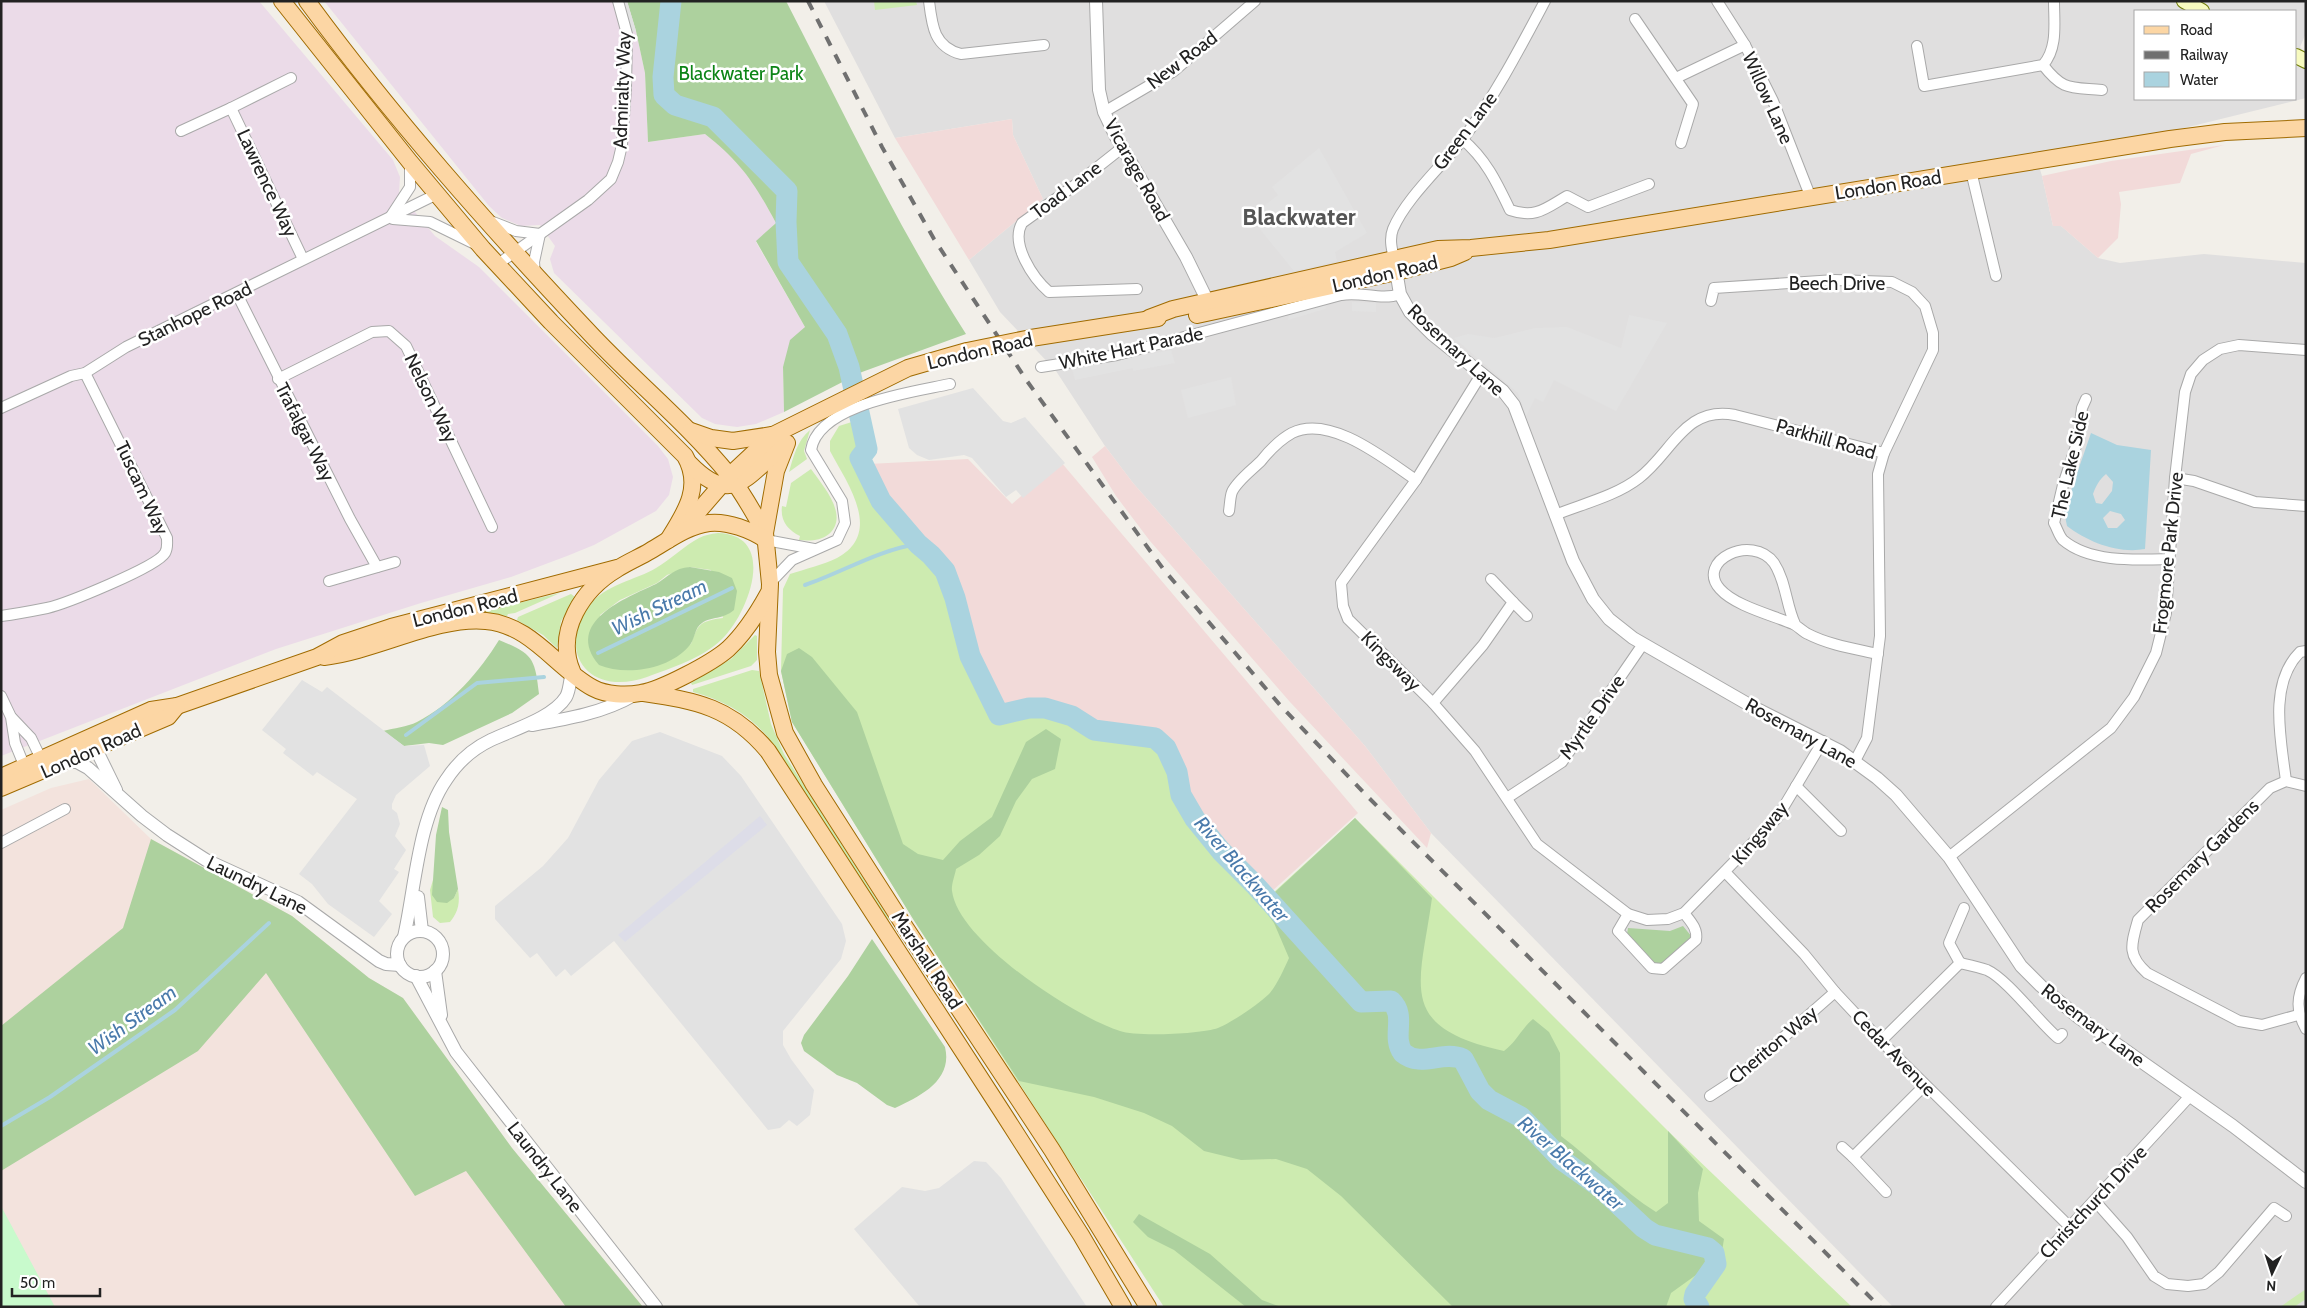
<svg xmlns="http://www.w3.org/2000/svg" width="2307" height="1308" font-family="Cabin,sans-serif">
  <rect width="100%" height="100%" fill="#f2efe9"/>
  <path fill="#e0dfdf" fill-rule="evenodd" d="M824 1H2306V33L2300 47 2306 54V98L2164 133 2035 153 2042 176 2053 226H2061L2098 258 2120 263 2204 254 2306 263V1307H1893L1431 833 1365 746 1133 483 1105 446 1056 371 1000 312 969 260 1043 199 1013 135 1012 119 895 138ZM2136 11H2296V99H2136Z"/>
  <g fill="#f2dad9">
    <path d="M1012 119 1013 135 1043 199 969 260 895 138Z"/>
    <path d="M2224 145 2191 154 2180 183 2119 192 2121 204 2118 238 2098 258 2061 226H2053L2042 176 2111 161Z"/>
    <path d="M1105 446 1133 483 1365 746 1431 833 1427 848 1290 702 1150 541 1116 496 1092 457Z"/>
    <path d="M968 459 1012 504 1061 462 1358 813 1269 894 1224 849 1198 817 1184 794 1180 771 1168 745 1155 735 1095 727 1073 713 1045 705H1027L1000 712 973 654 962 617 959 597 948 569 920 541 885 499 868 464Z"/>
  </g>
  <g fill="#ebdbe8">
    <path d="M1 1H259L393 160 400 177 399 193 435 236 479 267 658 446 668 459 673 477 669 495 656 511 594 545 567 556 511 577 421 603 276 649 1 756Z"/>
    <path d="M324 1H627L636 31 645 73 648 142 705 134 730 153 757 188 776 223 756 242 805 327 783 367 784 412 756 424 737 427 715 424 702 418 554 273 550 259 555 246 540 225 521 226 502 218 489 206Z"/>
  </g>
  <path fill="#f3e3dd" d="M89 779 151 839 292 916 369 978 403 998 512 1148 643 1307H1V810L51 788Z"/>
  <g fill="#cdebb0" fill-rule="evenodd">
    <path d="M874 1H916L917 5 875 10Z"/>
    <path d="M855 421 859 442 854 459 876 504 912 547 940 575 950 600 953 620 968 665 996 722C1013 719 1029 715 1045 716 1065 718 1078 733 1093 737 1110 742 1148 741 1159 752 1172 765 1168 784 1175 798 1195 840 1233 869 1261 904L1355 818 1668 1131 1852 1307H1164L915 922 792 722 781 671 783 589 790 574C805 569 823 565 837 558 884 533 847 483 830 451V441L839 426Z"/>
    <path d="M810 430 804 451 807 459 789 472C794 455 797 441 810 430Z"/>
    <path d="M811 469C822 485 850 515 829 534 820 541 810 541 799 540L800 536C788 530 780 521 782 506L786 507 791 483Z"/>
    <path d="M718 533C779 535 748 614 722 639 703 658 671 668 647 677 592 697 554 655 590 605 604 585 636 580 656 568 671 559 684 546 699 538 705 535 711 534 718 533ZM690 567 711 570 723 618C701 621 698 623 691 644L636 668 620 670 600 615 620 600 657 583 667 575Z"/>
    <path d="M560 593 515 613 508 614 507 616 477 613Z"/>
    <path d="M571 594 575 597 561 621 557 648 543 635 517 620 518 617Z"/>
    <path d="M755 635 757 636V660L751 666 692 685 691 683 731 659Z"/>
    <path d="M752 670 759 671 771 724 784 754 889 919 887 921 767 736C747 713 722 700 693 692V689Z"/>
    <path d="M433 880V895L454 898 458 889C460 902 459 911 450 922L440 923 433 917 430 890Z"/>
    <path d="M2306 1289V1299L2294 1307H2280Z"/>
  </g>
  <g fill="#add19e">
    <path d="M627 1H786C844 113 898 228 966 334L862 372 784 412 783 367 790 340 805 327 756 241 776 223C755 184 741 162 705 134L648 142 645 73 636 31Z"/>
    <path d="M690 567 719 572 732 578 737 591 734 610C722 620 712 616 702 623 694 628 695 640 689 646 669 670 625 676 599 665 563 622 626 598 656 584 668 577 674 568 690 567Z"/>
    <path d="M499 640C533 654 535 658 539 694L512 713 443 745 429 743 404 746 383 731C394 728 407 727 417 722 451 705 480 671 499 640Z"/>
    <path d="M799 648 812 657 857 712 903 844 918 854 943 860 960 841 992 817 1026 742 1046 729 1061 739 1055 769 1032 779 1016 801 1000 836 979 855 956 869C955 875 951 885 952 891 958 941 1075 1017 1120 1031 1136 1037 1202 1034 1218 1028 1231 1023 1260 1003 1269 994 1277 985 1284 969 1289 958L1274 923 1261 905 1355 818 1432 898C1420 986 1395 1027 1504 1051 1517 1041 1521 1029 1533 1019L1549 1032 1560 1053 1561 1136C1593 1160 1621 1190 1656 1212L1668 1203V1131L1703 1169 1698 1193 1699 1221 1724 1239 1721 1257 1671 1293 1666 1307H1453L1341 1196 1307 1169 1276 1159 1241 1160 1204 1151 1172 1126 1144 1113 1094 1097 1019 1081 915 922 792 722 781 671 787 654Z"/>
    <path d="M442 807 448 810 449 832 458 889 454 898 447 903 437 902 432 895 436 835Z"/>
    <path d="M151 839 292 916 369 978 403 998 512 1148 643 1307H566L466 1171 415 1196 266 973 198 1051 1 1171V1026L123 928Z"/>
    <path d="M1683 926 1692 937 1664 963 1654 964 1627 934 1628 928 1670 931Z"/>
    <path d="M872 939 945 1047C953 1080 921 1096 895 1108L887 1105 857 1083 837 1075 804 1051 801 1043 804 1035 848 976Z"/>
    <path d="M1139 1214 1210 1254 1262 1300 1281 1307H1246L1174 1250 1148 1237 1133 1222Z"/>
  </g>
  <path fill="#c8facc" d="M1 1206 55 1307H1Z"/>
  <g fill="#e2e2e2">
    <path d="M618 1H627L636 31 627 34Z"/>
    <path d="M1319 148 1367 233 1335 252 1337 261 1294 271 1250 217 1278 195 1272 187Z"/>
    <path d="M1328 301 1325 309 1288 320 1290 310Z"/>
    <path d="M1352 302 1376 303V312L1352 311Z"/>
    <path d="M1629 315 1667 323 1616 411 1554 380 1543 402 1535 398 1526 416 1518 393 1454 338 1468 334 1494 338 1535 328 1567 327 1621 348Z"/>
    <path d="M1171 350 1175 363 1133 371V368L1075 380 1072 369Z"/>
    <path d="M1231 377 1236 405 1188 418 1181 390Z"/>
    <path d="M973 388 1003 421 1011 423 1025 417 1065 463 1023 498 1016 490 1006 497 972 458 964 455 929 460 917 455 909 448 898 409Z"/>
    <path d="M302 680 322 692 327 687 404 746 424 745 430 766 396 795 392 804V809L397 813 400 824 395 836 406 850 394 869 399 872 379 901 392 914 374 937 328 904 312 884 299 874 357 799 317 772 313 776 283 753 286 749 262 730Z"/>
    <path d="M660 732 722 756 741 776 842 924 846 941 841 959 783 1031V1045L791 1059 814 1090 810 1115 797 1126 789 1120 780 1128 768 1130 614 941 571 976 565 969 556 977 537 953 530 958 495 919V906L543 866 568 838 599 780 632 741Z"/>
    <path d="M974 1161 986 1162 1001 1178 1087 1307H920L854 1229 902 1187 925 1191 939 1188Z"/>
  </g>
  <path fill="#dddde8" d="M760 816 767 825 625 942 618 935Z"/>
  <path fill="#aad3df" fill-rule="evenodd" d="M2091 433 2117 445 2151 450 2145 549C2118 554 2088 542 2067 526L2064 511ZM2106 474 2113 482 2112 491 2102 504 2096 503 2093 494C2096 486 2099 480 2106 474ZM2110 511 2121 514 2125 520 2117 528H2108L2103 518Z"/>
  <g fill="none" stroke-linecap="round" stroke-linejoin="round">
    <g stroke="#aad3df" stroke-width="4">
      <path d="M805 585C843 572 878 550 918 544"/>
      <path d="M598 653 732 588"/>
      <path d="M406 735 477 683 544 677"/>
      <path d="M1 1126 50 1097 175 1010 269 923"/>
    </g>
    <path stroke="#aad3df" stroke-width="21" d="M671 1 663 77 664 95 675 105 713 117 787 191 786 222 788 262 837 334 849 367 867 449 860 458 881 501 918 544 931 555 945 571 955 598 970 656 999 715 1029 708H1045L1072 716 1094 730 1155 738 1166 748 1177 772 1181 795 1195 819 1221 851 1254 884 1361 1002 1391 1001C1407 1016 1391 1036 1403 1053 1421 1068 1443 1050 1463 1059L1480 1091 1489 1100 1521 1117 1562 1160 1600 1187 1644 1228 1655 1235 1708 1248 1714 1253 1716 1264 1695 1294 1694 1299 1699 1307"/>
    <defs>
      <g id="minor">
        <path d="M929 1C932 26 934 47 961 54L1044 45"/>
        <path d="M1717 1 1745 45 1773 101 1811 198"/>
        <path d="M1635 19 1693 104 1681 143"/>
        <path d="M1917 46 1924 86 2043 65C2058 48 2054 23 2054 1"/>
        <path d="M2043 65C2063 91 2070 87 2102 90"/>
        <path d="M1676 78 1745 45"/>
        <path d="M231 108 291 78"/>
        <path d="M1104 112 1174 71 1255 1"/>
        <path d="M181 131 231 108 303 259"/>
        <path d="M1462 139C1486 159 1497 183 1510 210 1536 219 1546 208 1567 196L1588 207 1649 184"/>
        <path d="M1123 147 1075 185 1022 223C1010 244 1033 278 1049 292L1137 289"/>
        <path d="M1971 171 1996 276"/>
        <path d="M391 216 410 187V164"/>
        <path d="M393 219 430 222 475 244"/>
        <path d="M493 222 516 231 540 234"/>
        <path d="M1394 259C1392 250 1389 239 1393 229 1406 198 1442 166 1463 139 1495 96 1520 48 1545 1"/>
        <path d="M498 264 588 200 611 179 618 162 622 145 626 88 627 34 618 1"/>
        <path d="M535 275 534 262 540 234"/>
        <path d="M237 294 350 519 377 567"/>
        <path d="M1711 301 1714 288 1835 280 1892 282 1912 292 1925 306 1933 333V350L1884 453"/>
        <path d="M1041 367 1117 355 1341 295C1361 291 1381 301 1400 294"/>
        <path d="M1482 373 1416 480 1341 583 1343 606 1348 619 1433 703 1475 751 1537 844 1628 914 1647 920 1668 919 1684 913 1777 818 1823 741"/>
        <path d="M278 379 372 332 389 331 406 346 492 527"/>
        <path d="M2086 399 2082 408 2078 440 2063 485 2054 523C2057 528 2059 536 2063 540 2090 563 2137 560 2169 559"/>
        <path d="M1 408 71 376 85 373 126 347 437 194"/>
        <path d="M2175 478 2194 481 2255 502 2306 506"/>
        <path d="M1229 511C1230 505 1230 497 1232 492 1237 481 1252 470 1261 461 1269 451 1281 439 1292 433 1330 414 1385 459 1416 480"/>
        <path d="M1555 515C1582 504 1616 496 1639 478 1672 453 1685 405 1735 415L1884 453 1878 474 1880 636 1867 738 1855 761"/>
        <path d="M766 540 814 549"/>
        <path d="M329 581 395 562"/>
        <path d="M770 583 792 560 837 540 845 523 842 501 811 450C818 404 914 392 950 384"/>
        <path d="M1513 602 1527 616"/>
        <path d="M1 616C16 614 32 611 47 608 65 604 157 567 165 553 168 548 167 544 167 538L85 373"/>
        <path d="M1795 624C1786 605 1786 581 1774 563 1752 533 1695 561 1720 589 1735 606 1772 615 1793 624 1798 626 1803 632 1808 634 1829 645 1856 649 1878 654"/>
        <path d="M1 696 11 717 15 743 26 770"/>
        <path d="M1433 703 1483 645 1513 602 1491 579"/>
        <path d="M12 718 31 738 43 763"/>
        <path d="M2286 781C2281 740 2268 684 2300 652L2306 651"/>
        <path d="M1796 786 1841 831"/>
        <path d="M1507 798 1562 762 1643 644"/>
        <path d="M1 843 65 809"/>
        <path d="M1949 857 2111 728 2134 697 2156 653 2166 613 2175 478 2185 392 2191 374 2203 360 2220 349 2239 345 2306 350"/>
        <path d="M1726 873 1804 954 1835 992 1881 1041 2070 1227"/>
        <path d="M1628 914 1618 931 1652 968 1663 969 1696 940C1698 929 1691 922 1684 913"/>
        <path d="M1960 963 1949 943 1964 908"/>
        <path d="M2306 978C2296 997 2296 1011 2306 1029"/>
        <path d="M2298 1015 2262 1025 2239 1021 2147 973C2127 955 2131 945 2138 920L2270 788 2286 781 2306 786"/>
        <path d="M1881 1041 1960 963C1969 965 1979 967 1987 970 2007 979 2039 1022 2058 1038L2062 1034"/>
        <path d="M1710 1096 1736 1079 1835 992"/>
        <path d="M1842 1147 1853 1157"/>
        <path d="M1886 1192 1853 1157 1925 1085"/>
        <path d="M2095 1201 2127 1237 2154 1276 2167 1284 2188 1286 2204 1284 2219 1272 2274 1208 2286 1216"/>
        <path d="M1996 1307 2190 1096"/>
      </g>
      <g id="tertiary">
        <path d="M1096 1 1099 90 1104 112 1115 135 1186 257 1211 308"/>
        <path d="M1395 264 1400 294 1410 312 1432 334 1503 391 1514 405 1573 561 1593 599 1609 619 1633 638 1753 707 1840 751 1877 778 1896 795 1949 857 2021 966 2041 986 2078 1017 2233 1126 2306 1182"/>
        <path d="M532 725C567 719 603 713 634 695"/>
        <path d="M92 741 116 790"/>
        <path d="M65 762H77L88 768 142 816 167 835 206 860 298 902 379 961 386 964 400 965"/>
        <path d="M418 897 422 931"/>
        <circle cx="420" cy="954" r="23"/>
        <path d="M404 937C415 889 418 820 446 780 457 763 472 749 491 740 512 730 553 718 566 697 570 690 570 679 572 671"/>
        <path d="M435 971 441 1015"/>
        <path d="M416 976 456 1052 656 1307"/>
      </g>
      <g id="secondary">
        <path d="M2184 1 2202 11"/>
        <path d="M2296 56 2306 61"/>
      </g>
      <g id="primary">
        <path d="M282 1 410 162 483 249 551 322 685 456C703 487 685 513 668 540"/>
        <path d="M307 1C392 117 488 225 586 329 632 379 686 422 729 475 743 493 754 513 765 533"/>
        <path d="M1197 315 1396 272 1451 258 1465 252"/>
        <path d="M1149 318 1173 309 1438 249 1471 248 1549 240 2170 139 2225 132 2306 128"/>
        <path d="M1031 338 1158 318"/>
        <path d="M691 431 711 438 733 441 772 435"/>
        <path d="M787 443 776 471 765 533 770 584 767 652 769 675 785 733 814 785 905 927 1052 1150 1148 1307"/>
        <path d="M690 464C734 509 748 473 784 446"/>
        <path d="M684 528 729 476 773 435 908 368 967 351"/>
        <path d="M324 657C376 651 437 616 486 621 532 625 556 668 593 688 606 695 626 696 641 693 661 690 712 663 728 649 745 633 757 614 768 594"/>
        <path d="M572 671C555 631 583 589 617 569 628 562 640 557 650 551 669 540 687 526 709 523 728 521 751 530 766 540"/>
        <path d="M644 693C697 701 731 707 768 751L1001 1110 1081 1235 1123 1307"/>
        <path d="M1 777 151 710 177 706 317 657 343 643 391 627 617 568"/>
        <path d="M1 788 168 717 177 706"/>
      </g>
    </defs>
    <use href="#minor" stroke="#a9a9a9" stroke-width="12"/>
    <use href="#tertiary" stroke="#a9a9a9" stroke-width="14"/>
    <use href="#secondary" stroke="#707d05" stroke-width="16"/>
    <use href="#primary" stroke="#a06b00" stroke-width="18"/>
    <use href="#minor" stroke="#fff" stroke-width="10"/>
    <use href="#tertiary" stroke="#fff" stroke-width="12"/>
    <use href="#secondary" stroke="#f7fabf" stroke-width="14"/>
    <use href="#primary" stroke="#fcd6a4" stroke-width="16"/>
    <path stroke="#707070" stroke-width="4" stroke-dasharray="10 10" stroke-linecap="butt" d="M808 1 882 147 934 239 1027 381 1164 570 1280 705 1368 797 1880 1307"/>
    <defs>
      <path id="primary-bridge" d="M967 351 1031 338"/>
    </defs>
    <use href="#primary-bridge" stroke="#a06b00" stroke-width="18" stroke-linecap="butt"/>
    <use href="#primary-bridge" stroke="#fcd6a4" stroke-width="16"/>
  </g>
  <g text-anchor="middle" dominant-baseline="central" stroke-width="5" stroke-linejoin="round" paint-order="stroke">
    <g font-size="19" fill="#222" stroke="#fff">
      <text transform="translate(1182 60) rotate(-37)">New Road</text>
      <text transform="translate(622 90) rotate(-88)">Admiralty Way</text>
      <text transform="translate(1768 98) rotate(66)">Willow Lane</text>
      <text transform="translate(1465 131) rotate(-53)">Green Lane</text>
      <text transform="translate(1137 170) rotate(61)">Vicarage Road</text>
      <text transform="translate(267 183) rotate(65)">Lawrence Way</text>
      <text transform="translate(1888 185) rotate(-9)">London Road</text>
      <text transform="translate(1066 190) rotate(-37)">Toad Lane</text>
      <text transform="translate(1385 274) rotate(-13)">London Road</text>
      <text x="1837" y="283">Beech Drive</text>
      <text transform="translate(195 314) rotate(-26)">Stanhope Road</text>
      <text transform="translate(1131 348) rotate(-12)">White Hart Parade</text>
      <text transform="translate(1456 350) rotate(43)">Rosemary Lane</text>
      <text transform="translate(980 351) rotate(-13)">London Road</text>
      <text transform="translate(431 398) rotate(64)">Nelson Way</text>
      <text transform="translate(305 432) rotate(63)">Trafalgar Way</text>
      <text transform="translate(1826 439) rotate(16)">Parkhill Road</text>
      <text transform="translate(2070 465) rotate(-77)">The Lake Side</text>
      <text transform="translate(142 488) rotate(65)">Tuscam Way</text>
      <text transform="translate(2168 553) rotate(-84)">Frogmore Park Drive</text>
      <text transform="translate(465 608) rotate(-14)">London Road</text>
      <text transform="translate(1391 661) rotate(45)">Kingsway</text>
      <text transform="translate(1592 717) rotate(-55)">Myrtle Drive</text>
      <text transform="translate(1801 733) rotate(29)">Rosemary Lane</text>
      <text transform="translate(91 751) rotate(-24)">London Road</text>
      <text transform="translate(1760 833) rotate(-50)">Kingsway</text>
      <text transform="translate(2202 856) rotate(-45)">Rosemary Gardens</text>
      <text transform="translate(257 885) rotate(26)">Laundry Lane</text>
      <text transform="translate(927 960) rotate(57)">Marshall Road</text>
      <text transform="translate(2093 1025) rotate(37)">Rosemary Lane</text>
      <text transform="translate(1773 1045) rotate(-40)">Cheriton Way</text>
      <text transform="translate(1894 1053) rotate(46)">Cedar Avenue</text>
      <text transform="translate(545 1167) rotate(52)">Laundry Lane</text>
      <text transform="translate(2093 1202) rotate(-47)">Christchurch Drive</text>
    </g>
    <g font-size="19" fill="#0c8416" stroke="#fff">
      <text x="741" y="73">Blackwater Park</text>
    </g>
    <g font-size="20" font-style="italic" fill="#4a7aab" stroke="#fff">
      <text transform="translate(659 607) rotate(-26)">Wish Stream</text>
      <text transform="translate(1242 869) rotate(49)">River Blackwater</text>
      <text transform="translate(132 1020) rotate(-36)">Wish Stream</text>
      <text transform="translate(1571 1163) rotate(41)">River Blackwater</text>
    </g>
    <g font-size="24" font-weight="bold" fill="#555" stroke="#fff">
      <text x="1299" y="216">Blackwater</text>
    </g>
  </g>
  <rect width="2307" height="1308" fill="none" stroke="#222222" stroke-width="5"/>
  <rect x="2134" y="10" width="162" height="90" fill="#ffffff" stroke="#a7a7a7"/>
  <rect x="2144" y="26" width="25" height="8" fill="#fcd6a4" stroke="#a7a7a7"/>
  <text x="2180" y="35" font-size="15" fill="#222222">Road</text>
  <rect x="2144" y="51" width="25" height="8" fill="#707070" stroke="#a7a7a7"/>
  <text x="2180" y="60" font-size="15" fill="#222222">Railway</text>
  <rect x="2144" y="72" width="25" height="15" fill="#aad3df" stroke="#a7a7a7"/>
  <text x="2180" y="85" font-size="15" fill="#222222">Water</text>
  <g transform="translate(2272 1273) rotate(184)" stroke="#ffffff" stroke-width="4" paint-order="stroke">
  <path d="M0-4L9 19L0 12L-9 19Z" fill="#222222"/>
  <text y="-8" font-size="14" font-weight="bold" text-anchor="middle" fill="#222222">N</text>
  </g>
  <path d="M12 1288v8h88v-8" fill="none" stroke="#222222" stroke-width="2.5"/>
  <text x="20" y="1288" font-size="15" fill="#222222" stroke="#ffffff" stroke-width="4" paint-order="stroke">50 m</text>
</svg>
